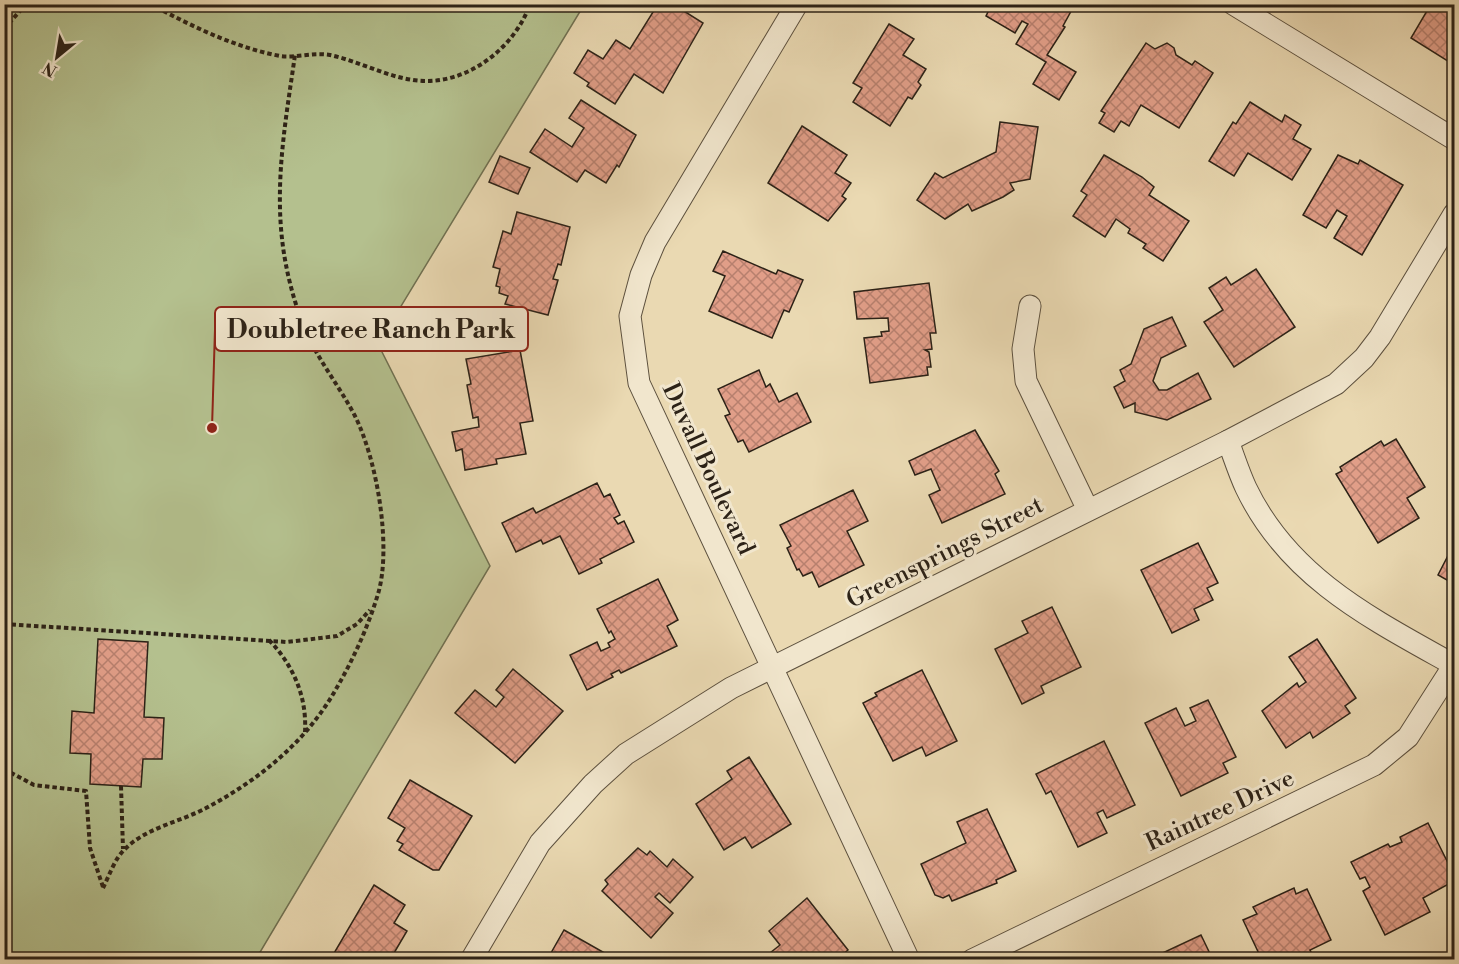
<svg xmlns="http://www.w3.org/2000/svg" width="1459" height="964" font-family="'Libre Bodoni',serif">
  <defs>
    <pattern id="building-cross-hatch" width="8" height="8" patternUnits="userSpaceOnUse" patternTransform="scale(1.5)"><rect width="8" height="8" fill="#e19e88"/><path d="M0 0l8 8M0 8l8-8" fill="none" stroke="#b7806e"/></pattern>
  </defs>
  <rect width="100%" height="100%" fill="#ead9b2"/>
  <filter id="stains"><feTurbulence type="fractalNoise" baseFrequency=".00333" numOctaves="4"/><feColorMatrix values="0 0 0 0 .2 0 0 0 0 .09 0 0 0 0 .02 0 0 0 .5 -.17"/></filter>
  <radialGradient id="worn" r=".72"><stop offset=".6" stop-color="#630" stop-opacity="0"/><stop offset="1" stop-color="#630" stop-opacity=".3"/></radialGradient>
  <path fill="#b4c08e" stroke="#707152" stroke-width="1.5" d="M5 5H584L378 344 490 566 256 959 5 960Z"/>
  <g fill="url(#building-cross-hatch)" stroke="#2c2217" stroke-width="1.5">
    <path d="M658 4H678L679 8 703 23 663 93 634 74 615 104 587 86 589 83 574 73 588 50 603 59 616 40 630 49Z"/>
    <path d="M992 4H1075L1063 26 1065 27 1047 55 1076 72 1059 100 1033 84 1046 62 1016 44 1028 24 1022 21 1015 33 986 16Z"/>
    <path d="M1431 4H1454V65L1411 38Z"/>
    <path d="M889 24 914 39 903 55 926 69 918 82 921 85 912 99 908 97 890 126 853 102 862 88 853 83Z"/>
    <path d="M1146 43 1155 49 1167 43 1174 48 1176 55 1192 65 1195 61 1213 73 1179 128 1141 105 1129 126 1121 121 1114 132 1099 123 1105 113 1101 111Z"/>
    <path d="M581 100 636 135 619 167 617 165 606 183 585 170 577 182 530 152 545 129 572 147 584 128 569 118Z"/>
    <path d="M1250 102 1282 122 1285 115 1301 125 1293 139 1311 149 1292 180 1248 153 1234 176 1209 161 1233 122 1236 124Z"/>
    <path d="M1000 122 1038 127 1030 179 1010 183 1014 190 1003 197 972 211 968 204 945 219 917 200 935 173 943 178 996 152Z"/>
    <path d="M802 126 847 155 835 173 851 183 842 196 846 199 828 221 768 183Z"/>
    <path d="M1104 155 1142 177 1154 187 1149 195 1189 221 1163 261 1143 248 1146 244 1128 233 1130 229 1116 219 1105 237 1073 216 1087 195 1081 191Z"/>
    <path d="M1338 155 1358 164 1360 160 1403 185 1362 255 1334 238 1347 216 1337 210 1326 228 1303 215Z"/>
    <path d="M500 156 530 168 518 194 489 182Z"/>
    <path d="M517 212 570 227 561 265 558 264 553 279 558 280 548 315 505 304 508 296 499 293 500 287 496 286 500 269 493 267 503 231 511 234Z"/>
    <path d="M723 251 776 274 778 270 803 280 789 312 784 310 772 338 709 311 725 276 713 271Z"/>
    <path d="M1256 269 1295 327 1234 367 1204 322 1223 310 1209 288 1226 277 1231 285Z"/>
    <path d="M929 283 936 333H930L932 349 925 350 929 352 931 367H927L928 375 870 383 864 338 882 336 881 332 889 331 888 318 857 319 854 292Z"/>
    <path d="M1172 317 1186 346 1161 358 1153 381 1159 390H1167L1198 373 1211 399 1167 420 1135 412V403L1124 408 1114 387 1125 381 1120 370 1131 364 1144 329Z"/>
    <path d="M520 350 533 421 520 423 526 454 496 459 497 464 465 470 462 449 456 451 452 432 479 427 478 417 473 418 467 385 471 384 466 359Z"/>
    <path d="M759 370 766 387 770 384 779 402 797 393 811 422 749 452 743 440 738 442 725 416 730 414 718 389Z"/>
    <path d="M975 430 999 471 995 474 1005 494 942 523 929 495 940 490 931 469 915 475 909 461Z"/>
    <path d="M1396 439 1425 487 1407 498 1419 518 1378 543 1336 474 1342 471 1340 467 1381 441 1384 446Z"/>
    <path d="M597 483 604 497 610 494 620 515 614 518 618 524 624 521 634 542 600 559 602 563 579 574 560 536 543 544 541 540 516 552 502 523 533 508 536 513Z"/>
    <path d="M853 490 868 521 847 531 864 565 819 587 812 572 803 576 799 569 797 570 787 548 791 546 780 525Z"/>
    <path d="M1198 543 1218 583 1207 588 1213 600 1194 609 1199 620 1172 633 1141 570Z"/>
    <path d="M1454 544V584L1438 575Z"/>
    <path d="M658 579 678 620 667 626 677 646 621 673 619 670 611 674 613 677 587 690 570 655 597 642 601 651 610 647 608 643 615 639 611 631 609 633 597 609Z"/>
    <path d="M1052 607 1081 667 1041 686 1044 693 1022 704 995 649 1028 633 1022 621Z"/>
    <path d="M98 639 148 642 144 717 164 718 162 759H143L141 787 90 784 91 754 70 753 72 711 94 713Z"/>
    <path d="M1317 639 1356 698 1345 706 1350 713 1313 738 1310 732 1286 748 1262 711 1297 683 1299 687 1306 682 1289 657Z"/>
    <path d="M513 669 563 711 515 763 455 713 475 690 496 707 504 697 496 690Z"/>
    <path d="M922 670 957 741 926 756 922 747 893 761 863 703 877 696 875 693Z"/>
    <path d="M1208 700 1236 757 1223 763 1228 773 1181 796 1145 723 1176 708 1185 726 1196 721 1190 708Z"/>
    <path d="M1104 741 1135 805 1107 818 1103 810 1097 813 1107 833 1078 847 1051 791 1046 794 1036 774Z"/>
    <path d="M749 757 791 824 752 848 745 837 724 850 696 804 732 779 727 771Z"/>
    <path d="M410 780 472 816 439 870H433L399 850 403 844 397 841 405 828 388 818Z"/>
    <path d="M987 809 1016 871 996 880 997 883 952 901 949 895 943 898 935 895 921 864 966 843 957 822Z"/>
    <path d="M1428 823 1454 875V881L1423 898 1430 912 1385 935 1363 891 1370 887 1365 877 1360 879 1351 862 1388 844 1390 847 1402 842 1400 837Z"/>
    <path d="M638 848 647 855 650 851 667 867 673 859 693 877 670 903 659 893 655 897 673 913 651 938 602 891 608 884 605 880Z"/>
    <path d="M374 885 405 905 394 923 407 931 394 953 390 960H330Z"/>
    <path d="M1294 888 1296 894 1307 889 1331 940 1310 950 1315 960H1262L1243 920 1257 914 1253 907Z"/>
    <path d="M807 898 848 950 836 960H767L765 957 780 945 769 931Z"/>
    <path d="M564 930 617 960H547Z"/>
    <path d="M1201 935 1213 960 1154 958V957Z"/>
  </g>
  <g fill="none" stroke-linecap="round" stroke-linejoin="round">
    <defs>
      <g id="street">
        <path d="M797 4 655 242 641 275 630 316 639 383 909 960"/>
        <path d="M1233 4 1454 139"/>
        <path d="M1030 306 1023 349 1026 381 1088 510"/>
        <path d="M1228 441C1234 457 1239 473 1246 488 1289 578 1372 619 1454 665"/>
        <path d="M471 960 540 843 593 784 626 754 731 688 1228 441 1336 384 1364 358 1380 337 1454 214"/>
        <path d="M972 960 1374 765 1408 737 1454 665"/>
      </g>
    </defs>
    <use href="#street" stroke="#5c503e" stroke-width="23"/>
    <g stroke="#2c2217" stroke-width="4" stroke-dasharray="4.5 3" stroke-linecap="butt">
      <path d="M150 4C192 26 233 47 280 56 296 58 314 52 330 55 358 61 385 76 413 80 463 88 514 50 530 4"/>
      <path d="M4 29 26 4"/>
      <path d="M4 624 287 642 337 636 357 624 370 610"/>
      <path d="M269 640C293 665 307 696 305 732"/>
      <path d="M4 769 34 785 86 791 90 848 103 887"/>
      <path d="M121 786 123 849"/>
      <path d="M103 888C109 876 115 858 125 849 147 827 181 822 208 807 260 779 307 741 336 689 353 660 368 627 378 594 392 547 377 460 355 416 342 391 325 369 312 344 300 321 291 291 286 265 272 194 285 125 295 55"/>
    </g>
    <use href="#street" stroke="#f1e6cd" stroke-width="21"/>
  </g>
  <g text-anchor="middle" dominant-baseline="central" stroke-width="6" stroke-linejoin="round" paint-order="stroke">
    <g font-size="24" fill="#2c2217" stroke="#f1e6cd">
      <text transform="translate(708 469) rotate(65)">Duvall Boulevard</text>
      <text transform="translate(945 553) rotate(-27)">Greensprings Street</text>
      <text transform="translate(1220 811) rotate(-25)">Raintree Drive</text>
    </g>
  </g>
  <path fill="none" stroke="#8f2418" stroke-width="2" d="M212 428L215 329"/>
  <circle fill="#8f2418" stroke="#f1e6cd" stroke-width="2" cx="212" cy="428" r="6"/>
  <rect fill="#f1e6cd" stroke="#8f2418" stroke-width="2" x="215" y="307" width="313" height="44" rx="6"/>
  <g font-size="26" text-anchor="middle" font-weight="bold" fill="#2c2217">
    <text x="371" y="338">Doubletree Ranch Park</text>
  </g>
  <rect width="1459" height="964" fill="none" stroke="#ead9b2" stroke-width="24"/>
  <rect x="6" y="6" width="1447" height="952" fill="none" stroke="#2c2217" stroke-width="3"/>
  <rect x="12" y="12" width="1435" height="940" fill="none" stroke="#2c2217" stroke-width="1.5"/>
  <g transform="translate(57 57) rotate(210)" stroke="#f1e6cd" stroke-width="4.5" paint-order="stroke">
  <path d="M0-4.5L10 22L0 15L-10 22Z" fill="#2c2217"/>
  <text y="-9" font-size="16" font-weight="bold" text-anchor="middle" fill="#2c2217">N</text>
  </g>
  <rect width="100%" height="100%" filter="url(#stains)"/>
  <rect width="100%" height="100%" fill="url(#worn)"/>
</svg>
